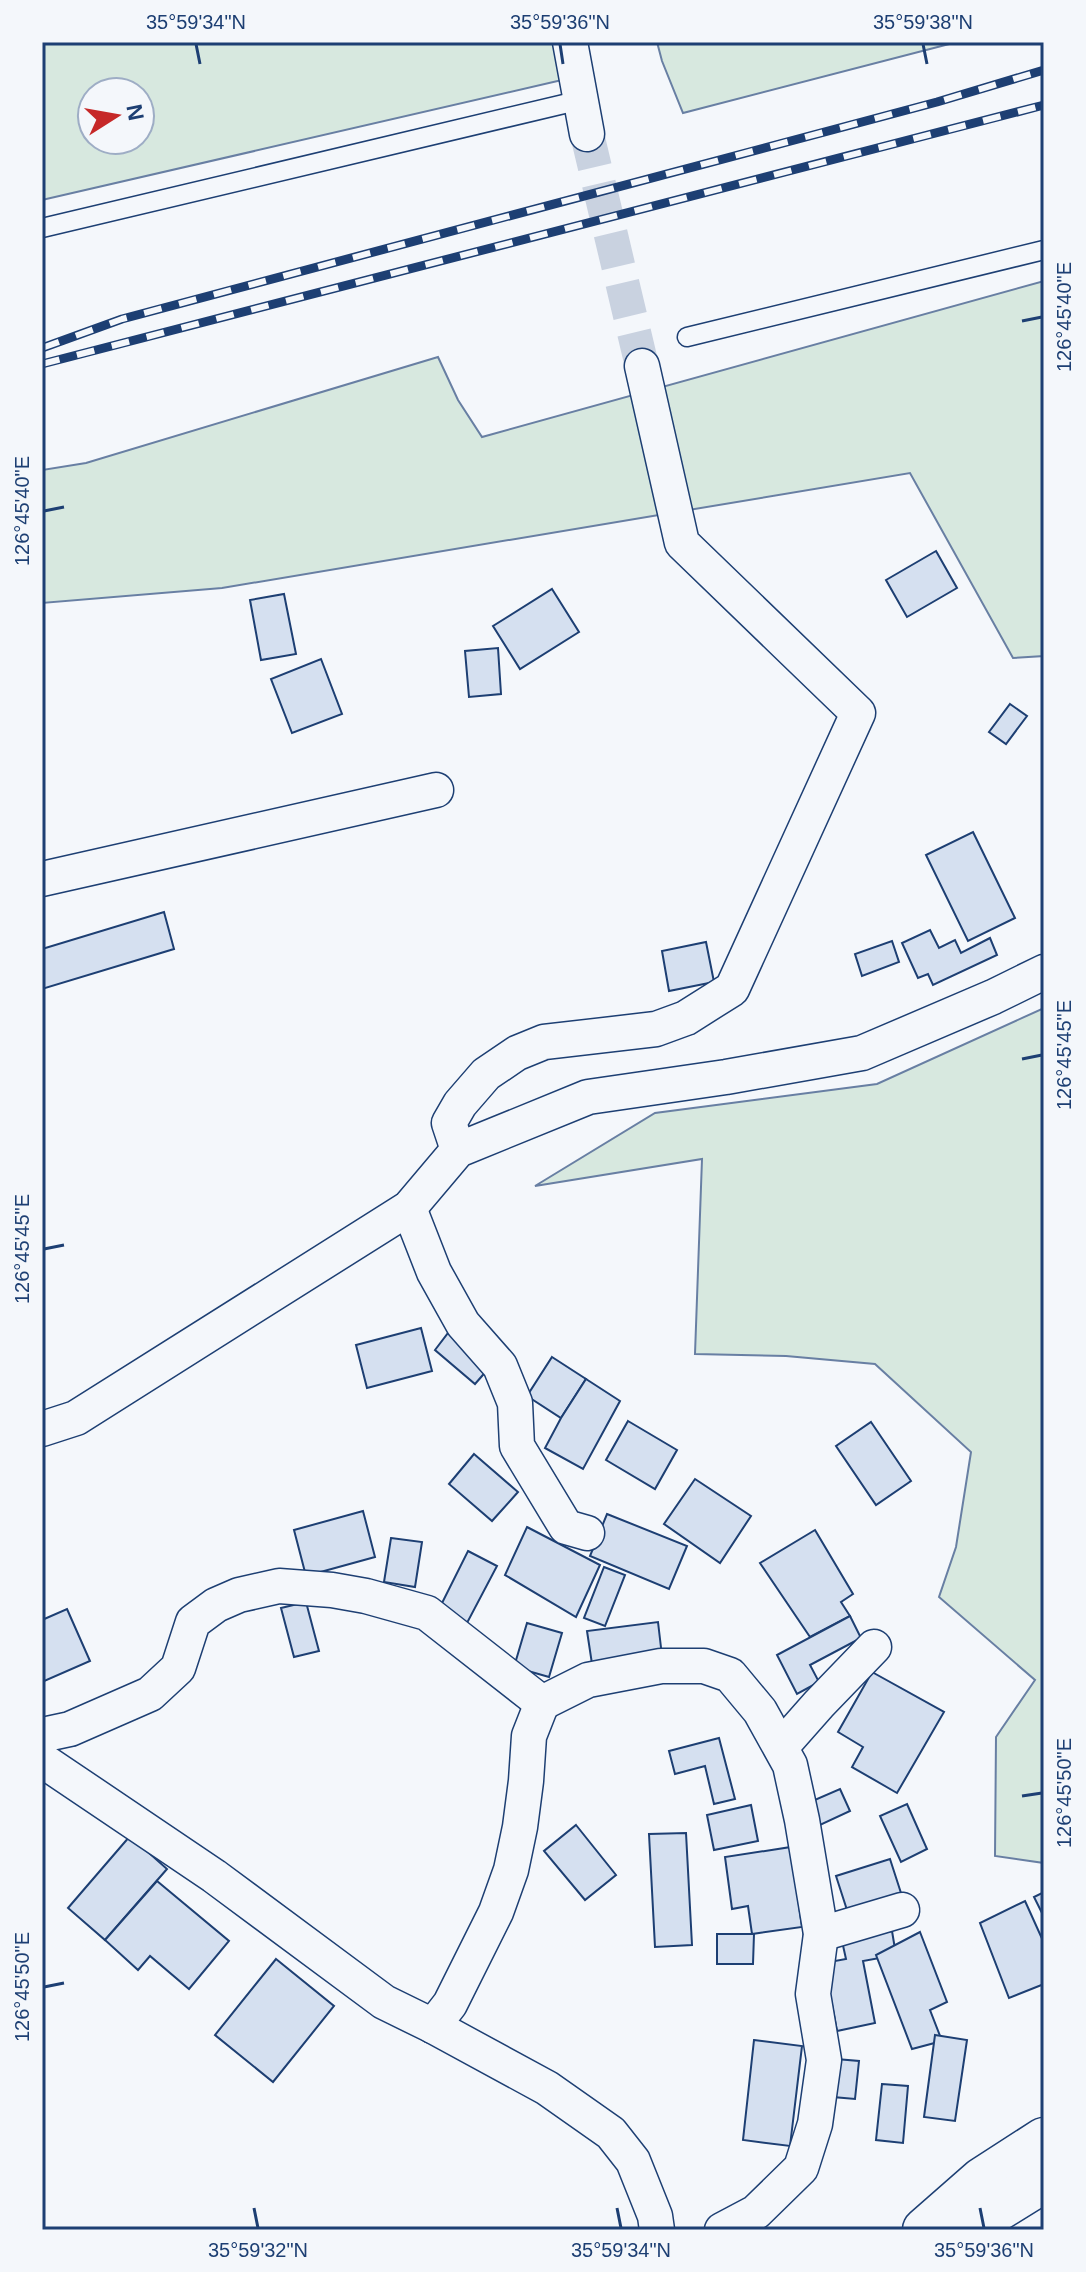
<svg xmlns="http://www.w3.org/2000/svg" width="1086" height="2272" font-family="Arial,sans-serif">
  <rect width="100%" height="100%" fill="#f4f7fb"/>
  <g fill="#d7e8df" stroke="#687fa3" stroke-width="2" fill-rule="evenodd">
    <path d="M42 42H554L562 80 42 200ZM92 92H140V140H92Z"/>
    <path d="M657 42H957L683 113 662 61Z"/>
    <path d="M1044 281V656L1013 658 910 473 222 588 42 603V470L86 463 438 357 458 400 482 437Z"/>
    <path d="M1044 1008V1863L995 1856 996 1737 1035 1680 939 1597 956 1547 971 1452 875 1364 786 1356 695 1354 702 1159 535 1186 655 1113 877 1084Z"/>
  </g>
  <g fill="#d5e0f0" stroke="#1d3f73" stroke-width="2">
    <path d="M936 551 957 588 907 617 886 580Z"/>
    <path d="M552 589 579 632 520 669 493 626Z"/>
    <path d="M284 594 296 654 261 660 250 600Z"/>
    <path d="M498 648 501 694 469 697 465 651Z"/>
    <path d="M321 659 342 714 292 733 271 679Z"/>
    <path d="M1010 704 1027 716 1006 744 989 732Z"/>
    <path d="M973 832 1015 918 968 941 926 855Z"/>
    <path d="M164 912 174 949 42 989V949Z"/>
    <path d="M930 930 939 948 955 940 961 953 990 938 997 955 933 985 928 974 918 978 902 943Z"/>
    <path d="M892 941 899 962 862 976 855 954Z"/>
    <path d="M706 942 714 982 669 991 662 951Z"/>
    <path d="M421 1328 432 1371 367 1388 356 1345Z"/>
    <path d="M448 1333 489 1368 475 1384 435 1350Z"/>
    <path d="M552 1357 586 1379 561 1418 527 1396Z"/>
    <path d="M586 1379 620 1401 583 1469 545 1448 561 1418Z"/>
    <path d="M628 1421 677 1450 655 1489 606 1460Z"/>
    <path d="M871 1422 911 1481 876 1505 836 1446Z"/>
    <path d="M474 1454 518 1492 492 1521 449 1484Z"/>
    <path d="M695 1479 751 1516 720 1563 664 1524Z"/>
    <path d="M363 1511 375 1557 306 1576 294 1530Z"/>
    <path d="M607 1514 687 1546 669 1589 590 1556Z"/>
    <path d="M527 1527 600 1565 576 1617 505 1575Z"/>
    <path d="M815 1530 853 1594 841 1602 850 1616 810 1637 760 1563Z"/>
    <path d="M391 1538 422 1542 415 1587 384 1582Z"/>
    <path d="M468 1551 497 1566 467 1623 439 1609Z"/>
    <path d="M604 1567 625 1575 605 1626 584 1618Z"/>
    <path d="M306 1602 319 1651 294 1657 281 1608Z"/>
    <path d="M67 1609 90 1661 42 1682V1620Z"/>
    <path d="M850 1616 861 1638 810 1665 819 1682 797 1694 777 1655Z"/>
    <path d="M658 1622 662 1656 592 1664 587 1631Z"/>
    <path d="M527 1623 562 1633 549 1677 514 1667Z"/>
    <path d="M872 1672 944 1712 897 1793 852 1767 863 1747 838 1732Z"/>
    <path d="M719 1738 735 1799 714 1804 705 1766 675 1774 669 1751Z"/>
    <path d="M840 1789 850 1811 820 1825 810 1802Z"/>
    <path d="M907 1804 927 1849 901 1862 880 1816Z"/>
    <path d="M751 1805 758 1841 714 1850 707 1815Z"/>
    <path d="M576 1825 616 1875 585 1900 544 1851Z"/>
    <path d="M686 1833 692 1945 655 1947 649 1834Z"/>
    <path d="M130 1836 167 1869 105 1940 68 1908Z"/>
    <path d="M791 1847 802 1927 752 1934 748 1906 732 1909 725 1857Z"/>
    <path d="M890 1859 901 1893 847 1910 836 1876Z"/>
    <path d="M157 1881 229 1941 189 1989 150 1956 138 1970 105 1940Z"/>
    <path d="M1044 1892V1917L1034 1897Z"/>
    <path d="M1025 1901 1044 1943V1984L1009 1998 980 1923Z"/>
    <path d="M892 1931 896 1955 863 1961 875 2023 837 2031 824 1963 846 1959 842 1941Z"/>
    <path d="M920 1932 947 2002 930 2010 942 2041 912 2049 876 1955Z"/>
    <path d="M717 1934H754L753 1964H717Z"/>
    <path d="M276 1959 334 2006 273 2082 215 2035Z"/>
    <path d="M935 2035 967 2040 955 2121 924 2117Z"/>
    <path d="M754 2040 802 2046 790 2146 743 2140Z"/>
    <path d="M836 2059 859 2061 855 2099 833 2097Z"/>
    <path d="M882 2084 908 2086 903 2143 876 2140Z"/>
  </g>
  <g fill="none" stroke-linecap="round" stroke-linejoin="round">
    <path stroke="#c9d2e0" stroke-width="34" stroke-dasharray="34 17" stroke-linecap="butt" d="M587 134 642 366"/>
    <defs>
      <g id="lane">
        <path d="M42 228 581 100"/>
        <path d="M687 337 1044 250"/>
      </g>
      <g id="street">
        <path d="M570 42 587 134"/>
        <path d="M42 879 436 790"/>
        <path d="M458 1150 449 1123 460 1104 486 1074 517 1053 544 1042 656 1029 686 1018 732 989 858 713 682 543 642 366"/>
        <path d="M409 1208 434 1272 463 1324 500 1366 515 1403 517 1446 566 1527 587 1533"/>
        <path d="M42 1429 76 1418 409 1208 458 1150 588 1097 726 1077 862 1053 993 997 1044 972"/>
        <path d="M42 1735 70 1729 150 1694 178 1668 193 1622 216 1605 239 1595 279 1586 332 1590 366 1596 427 1613 542 1703 588 1680 661 1666H704L730 1675 760 1711 790 1765 802 1820 821 1934 813 1994 824 2060 815 2124 801 2168 756 2212 722 2230"/>
        <path d="M781 1747 819 1704 874 1647"/>
        <path d="M42 1760 214 1876 384 2002 433 2026 547 2088 611 2133 633 2161 655 2216 657 2230"/>
        <path d="M821 1934 902 1910"/>
        <path d="M433 2026 450 2004 496 1912 511 1870 520 1827 526 1781 529 1736 542 1703"/>
      </g>
      <g id="highway">
        <path d="M925 2230 982 2180 1044 2140"/>
        <path d="M963 2230 1044 2180"/>
      </g>
    </defs>
    <use href="#lane" stroke="#1d3f73" stroke-width="21"/>
    <use href="#street" stroke="#1d3f73" stroke-width="37"/>
    <use href="#highway" stroke="#1d3f73" stroke-width="47"/>
    <use href="#lane" stroke="#f4f7fb" stroke-width="18"/>
    <use href="#street" stroke="#f4f7fb" stroke-width="34"/>
    <use href="#highway" stroke="#f4f7fb" stroke-width="44"/>
    <defs>
      <g id="rail">
        <path d="M42 348 122 319 937 102 1044 70"/>
        <path d="M42 364 1044 105"/>
      </g>
    </defs>
    <use href="#rail" stroke="#1d3f73" stroke-width="9"/>
    <use href="#rail" stroke="#f4f7fb" stroke-width="6" stroke-dasharray="18" stroke-linecap="butt"/>
  </g>
  <path fill="none" stroke="#1d3f73" stroke-width="3" d="M196 44 200 64M560 44 563 64M923 44 927 64M1022 321 1042 317M44 511 64 507M1022 1059 1042 1055M44 1249 64 1245M1022 1796 1042 1793M44 1987 64 1983M254 2208 258 2228M617 2208 621 2228M980 2208 984 2228"/>
  <rect width="1086" height="2272" fill="none" stroke="#f4f7fb" stroke-width="88"/>
  <g transform="translate(116 116) rotate(79)"><circle r="38" fill="#f4f7fb" stroke="#9eadc5" stroke-width="2"/>
  <path d="M0-6L14 30L0 20L-14 30Z" fill="#c62828"/>
  <text y="-12" font-size="22" font-weight="bold" text-anchor="middle" fill="#1d3f73">N</text>
  </g>
  <rect x="44" y="44" width="998" height="2184" fill="none" stroke="#1d3f73" stroke-width="3"/>
  <g font-size="20" text-anchor="middle" fill="#1d3f73">
    <text x="196" y="29">35°59'34"N</text>
    <text x="560" y="29">35°59'36"N</text>
    <text x="923" y="29">35°59'38"N</text>
    <text transform="translate(1064 317) rotate(-90)" y="7">126°45'40"E</text>
    <text transform="translate(22 511) rotate(-90)" y="7">126°45'40"E</text>
    <text transform="translate(1064 1055) rotate(-90)" y="7">126°45'45"E</text>
    <text transform="translate(22 1249) rotate(-90)" y="7">126°45'45"E</text>
    <text transform="translate(1064 1793) rotate(-90)" y="7">126°45'50"E</text>
    <text transform="translate(22 1987) rotate(-90)" y="7">126°45'50"E</text>
    <text x="258" y="2257">35°59'32"N</text>
    <text x="621" y="2257">35°59'34"N</text>
    <text x="984" y="2257">35°59'36"N</text>
  </g>
</svg>
